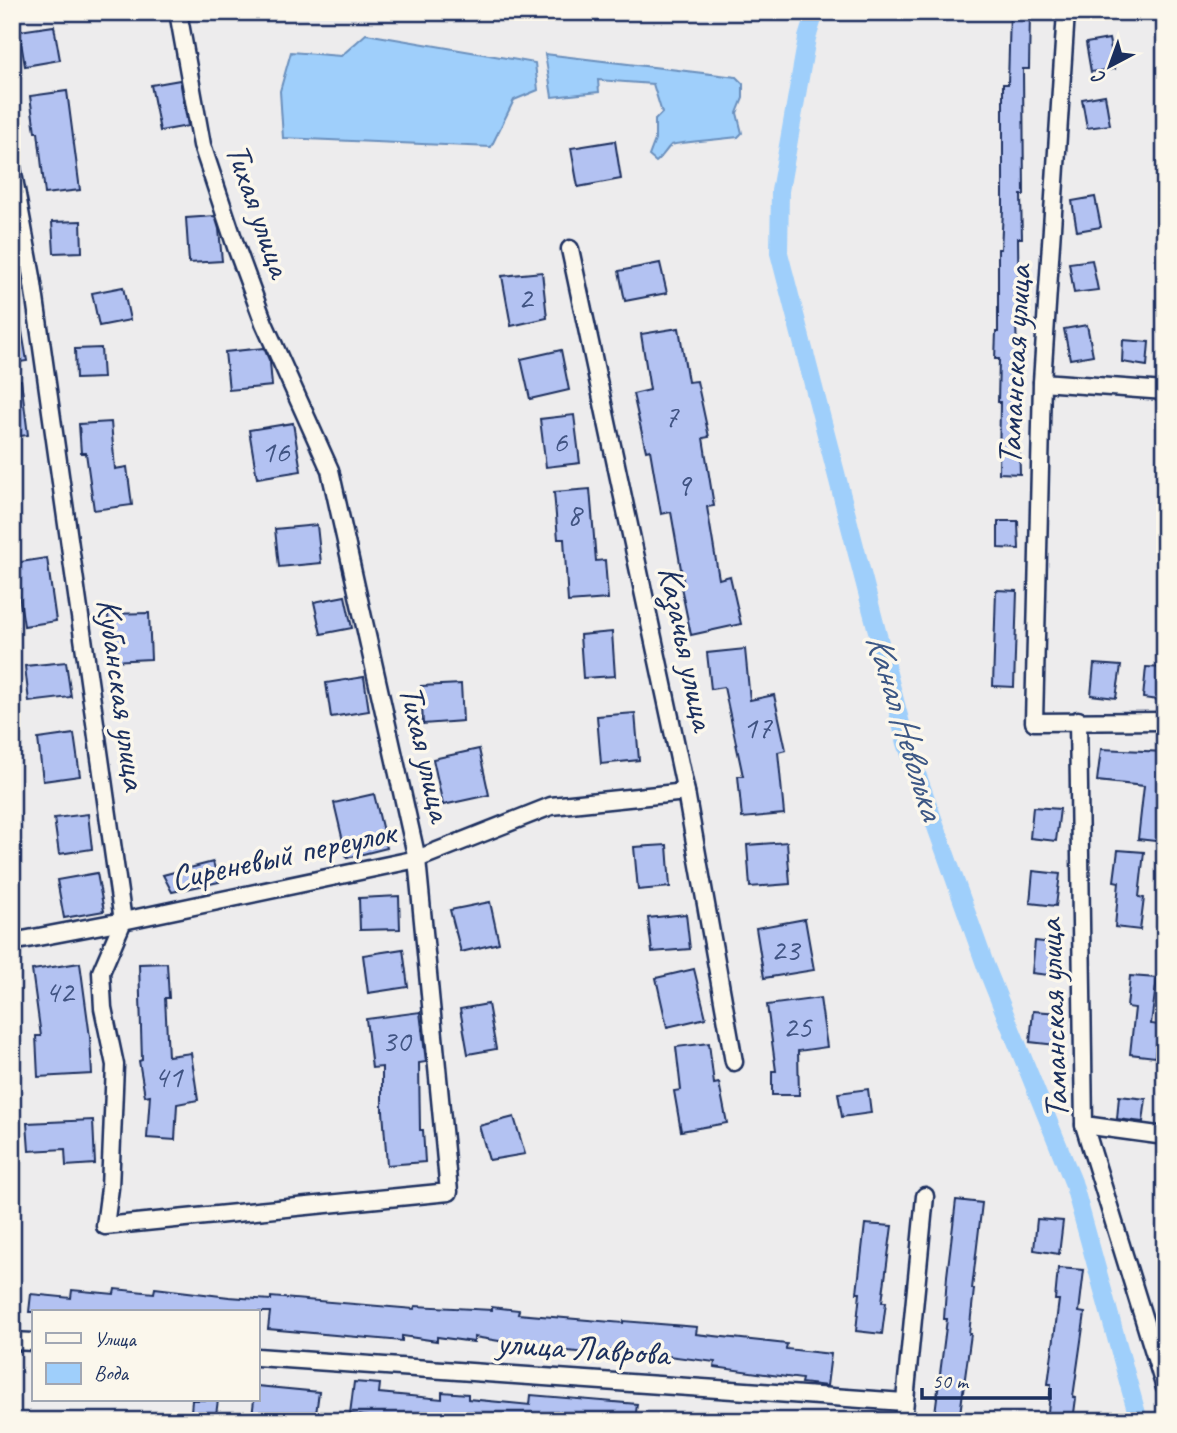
<svg xmlns="http://www.w3.org/2000/svg" width="1177" height="1433" font-family="Caveat,sans-serif">
  <rect width="100%" height="100%" fill="#edeced"/>
  <filter id="ink" filterUnits="userSpaceOnUse"><feTurbulence type="fractalNoise" baseFrequency=".0143" numOctaves="2"/><feDisplacementMap in="SourceGraphic" scale="14" xChannelSelector="R" yChannelSelector="G"/><feConvolveMatrix kernelMatrix="1 2 1 2 8 2 1 2 1" color-interpolation-filters="sRGB"/></filter>
  <g filter="url(#ink)">
    <g fill="#9fcffb" stroke="#6a8fbc" stroke-width="2">
      <path d="M366 34 535 63 538 90 514 100 491 147 283 138 280 91 291 52 341 56Z"/>
      <path d="M545 54 736 77 743 84V98L737 113 742 133 738 137C728 138 675 143 671 145 666 150 662 157 656 162L649 156 655 140V120L662 113 653 84 598 80 599 92 552 97Z"/>
    </g>
    <g fill="none" stroke-linecap="round" stroke-linejoin="round">
      <path stroke="#9fcffb" stroke-width="18" d="M815 12 807 38 780 191 779 253 906 743 986 967 1073 1182 1139 1421"/>
    </g>
    <g fill="#b3c2f2" stroke="#1b2f5e" stroke-width="2">
      <path d="M1010 12H1030L1029 69H1023L1024 195H1021L1022 238H1018L1019 319H1016L1020 474 999 473 1000 402H998L999 359H995L996 332H998V249H1001L1003 210V84H1008Z"/>
      <path d="M54 26 60 60 25 66 19 31Z"/>
      <path d="M1109 39 1115 69 1091 72 1086 43Z"/>
      <path d="M180 80 188 126 160 131 151 85Z"/>
      <path d="M67 91 80 190 45 194 38 132H35L30 96Z"/>
      <path d="M1105 95 1110 125 1087 128 1082 99Z"/>
      <path d="M615 141 621 179 578 187 571 148Z"/>
      <path d="M1095 197 1101 227 1077 231 1072 201Z"/>
      <path d="M215 216 219 229 222 261 189 263 186 218Z"/>
      <path d="M81 221 82 252 54 253 52 222Z"/>
      <path d="M1092 260 1098 290 1074 293 1069 263Z"/>
      <path d="M660 263 667 293 625 301 619 271Z"/>
      <path d="M542 272 547 318 511 326 502 276Z"/>
      <path d="M123 287 130 320 99 326 92 293Z"/>
      <path d="M12 320H20L27 361 12 363Z"/>
      <path d="M1087 325 1093 355 1070 359 1064 329Z"/>
      <path d="M679 328 688 382 697 381 709 437 703 438 714 506 707 507 719 579 730 576 741 624 691 635 681 587 684 586 671 512 661 514 650 450 646 451 633 394 650 390 641 334Z"/>
      <path d="M1123 340 1149 342 1147 366 1122 362Z"/>
      <path d="M101 348 103 378 76 379 75 349Z"/>
      <path d="M264 348 270 362 272 386 229 390 225 352Z"/>
      <path d="M561 350 569 390 530 399 521 359Z"/>
      <path d="M21 380 28 435 12 437V381Z"/>
      <path d="M574 415 580 463 546 467 540 419Z"/>
      <path d="M111 422 115 469 127 467 132 505 94 510 86 453H81L79 424Z"/>
      <path d="M293 423 301 471 257 478 249 430Z"/>
      <path d="M590 489 596 561 605 560 608 599 568 602 564 539H558L554 492Z"/>
      <path d="M998 521H1018L1019 549 998 548Z"/>
      <path d="M317 525 321 563 279 567 275 529Z"/>
      <path d="M47 558 56 621 24 626 14 563Z"/>
      <path d="M996 590 1017 591 1014 687 993 686Z"/>
      <path d="M345 596 352 628 321 634 314 602Z"/>
      <path d="M149 613 151 659 110 661 108 614Z"/>
      <path d="M612 632 615 676 583 678 580 635Z"/>
      <path d="M745 649 750 700 774 695 786 750 778 752 784 814 742 818 738 776H743L724 687 711 689 707 653Z"/>
      <path d="M66 662 71 697 29 702 25 666Z"/>
      <path d="M1094 664 1121 666 1116 698 1091 695Z"/>
      <path d="M1146 667 1165 668V701L1143 698Z"/>
      <path d="M364 677 369 711 331 717 326 683Z"/>
      <path d="M461 684 463 721 423 724 421 686Z"/>
      <path d="M635 713 639 760 601 764 597 716Z"/>
      <path d="M74 734 80 776 43 781 38 739Z"/>
      <path d="M479 749 489 795 443 805 433 759Z"/>
      <path d="M1101 749 1165 752 1160 809H1165L1164 842 1138 839 1144 786 1097 781Z"/>
      <path d="M374 794 387 848 347 858 334 803Z"/>
      <path d="M1033 807 1060 809 1056 841 1030 838Z"/>
      <path d="M88 814 92 849 59 854 54 818Z"/>
      <path d="M787 842 790 884 750 887 747 845Z"/>
      <path d="M667 845 670 887 638 890 634 847Z"/>
      <path d="M1118 850 1144 852 1139 897 1144 898 1140 930 1115 927 1119 882 1114 881Z"/>
      <path d="M213 862 219 882 172 892 163 875Z"/>
      <path d="M1033 871 1060 874 1056 906 1030 903Z"/>
      <path d="M97 873 104 911 64 918 57 880Z"/>
      <path d="M399 896 400 929 360 930 359 898Z"/>
      <path d="M490 902 499 943 461 952 450 910Z"/>
      <path d="M686 914 690 949 652 952 648 918Z"/>
      <path d="M805 919 814 970 764 978 756 928Z"/>
      <path d="M1035 941 1061 944 1057 976 1032 973Z"/>
      <path d="M403 949 408 987 368 993 363 955Z"/>
      <path d="M80 963 90 1037 92 1074 38 1077 36 1036H41L32 970Z"/>
      <path d="M167 963 169 998H165L168 1056 191 1053 198 1100 177 1104 175 1140 147 1138 150 1095 145 1096 139 1061 142 1060 139 964Z"/>
      <path d="M694 969 706 1018 667 1027 656 978Z"/>
      <path d="M1130 976 1157 978 1151 1024 1159 1025 1155 1057 1130 1054 1135 1008 1127 1007Z"/>
      <path d="M820 998 827 1047 798 1051 799 1095H772V1071H776L767 1005Z"/>
      <path d="M488 1004 496 1049 468 1054 460 1009Z"/>
      <path d="M1033 1011 1060 1013 1056 1045 1030 1042Z"/>
      <path d="M420 1012 426 1062 419 1063 420 1130H423L425 1162 387 1165 383 1111H382V1067L372 1068 366 1019Z"/>
      <path d="M709 1043 714 1084 719 1083 727 1123 681 1131 674 1091 681 1090 676 1047Z"/>
      <path d="M868 1089 871 1113 842 1117 838 1093Z"/>
      <path d="M1119 1096 1146 1099 1143 1122 1117 1119Z"/>
      <path d="M514 1117 525 1154 489 1160 479 1126Z"/>
      <path d="M93 1120 95 1164 66 1166 65 1149 29 1151 27 1123Z"/>
      <path d="M956 1200 982 1203 972 1289H974L969 1334H971L959 1421H934L947 1319H944L947 1276Z"/>
      <path d="M1037 1219 1063 1221 1059 1254 1034 1250Z"/>
      <path d="M865 1224 892 1226 882 1302H886L882 1334 856 1331 860 1293H857Z"/>
      <path d="M1058 1268 1084 1270 1079 1312 1085 1313 1073 1397 1076 1398 1073 1421H1047L1051 1384H1048L1059 1300H1055Z"/>
      <path d="M155 1288 229 1297 271 1300V1297L414 1309 415 1306 492 1310V1307L519 1310 518 1314 623 1323V1321L697 1327 696 1334 787 1344 786 1349 831 1354 827 1386 801 1383 802 1379 714 1367 715 1362 646 1353 645 1355 602 1350 601 1354 555 1350 474 1337V1342L437 1337V1341L402 1336V1341L268 1329 270 1312H29L31 1294 71 1298 72 1290 114 1294 115 1289 154 1293Z"/>
      <path d="M354 1382 380 1384 379 1393 442 1399V1392L468 1394V1399L530 1405 531 1395 637 1404 635 1421H394L350 1414Z"/>
      <path d="M257 1386 319 1392 315 1421H282L252 1417 254 1400H257Z"/>
      <path d="M192 1400H218L216 1415 191 1412Z"/>
    </g>
    <g fill="none" stroke-linecap="round" stroke-linejoin="round">
      <defs>
        <g id="minor">
          <path d="M1066 12 1042 382 1034 722 1165 721"/>
          <path d="M12 168 32 277 123 921 101 972 103 1008 115 1065 110 1188 105 1226 449 1192 417 859 330 470 264 323 236 247 202 145 178 12"/>
          <path d="M570 249 686 792 734 1062"/>
          <path d="M1042 382 1165 391"/>
          <path d="M1078 720 1084 1125 1165 1388"/>
          <path d="M12 942 123 921 417 859 551 806 686 792"/>
          <path d="M1084 1125 1165 1136"/>
          <path d="M12 1341 33 1342"/>
          <path d="M257 1357 904 1402"/>
          <path d="M903 1421 925 1196"/>
        </g>
      </defs>
      <use href="#minor" stroke="#1b2f5e" stroke-width="21"/>
      <use href="#minor" stroke="#fbf7ec" stroke-width="16"/>
    </g>
  </g>
  <g text-anchor="middle" dominant-baseline="central" stroke-width="7" stroke-linejoin="round" paint-order="stroke">
    <g font-size="32" fill="#415483">
      <text x="525" y="297">2</text>
      <text x="671" y="416">7</text>
      <text x="560" y="441">6</text>
      <text x="275" y="451">16</text>
      <text x="683" y="484">9</text>
      <text x="574" y="514">8</text>
      <text x="757" y="727">17</text>
      <text x="785" y="949">23</text>
      <text x="59" y="991">42</text>
      <text x="797" y="1026">25</text>
      <text x="396" y="1040">30</text>
      <text x="168" y="1076">41</text>
    </g>
    <g font-size="35" fill="#1b2f5e" stroke="#fbf7ec">
      <text transform="translate(259 210) rotate(71)">Тихая улица</text>
      <text transform="translate(1014 365) rotate(-87)">Таманская улица</text>
      <text transform="translate(687 648) rotate(78)">Казачья улица</text>
      <text transform="translate(122 694) rotate(82)">Кубанская улица</text>
      <text transform="translate(426 753) rotate(77)">Тихая улица</text>
      <text transform="translate(283 855) rotate(-12)">Сиреневый переулок</text>
      <text transform="translate(1053 1019) rotate(-92)">Таманская улица</text>
      <text transform="translate(583 1348) rotate(4)">улица Лаврова</text>
    </g>
    <g font-size="37" font-style="italic" fill="#3c5785" stroke="#fbf7ec">
      <text transform="translate(906 726) rotate(73)">Канал Неволька</text>
    </g>
  </g>
  <rect width="1177" height="1433" fill="none" stroke="#fbf7ec" stroke-width="42"/>
  <rect x="21" y="21" width="1135" height="1391" fill="none" stroke="#1b2f5e" stroke-width="2.5" filter="url(#ink)"/>
  <rect x="32" y="1310" width="228" height="91" fill="#fbf7ec" stroke="#a1a7b3" stroke-width="2"/>
  <rect x="46" y="1333" width="35" height="10" fill="#fbf7ec" stroke="#a1a7b3" stroke-width="2"/>
  <text x="94" y="1346" font-size="21" fill="#1b2f5e">Улица</text>
  <rect x="46" y="1363" width="35" height="21" fill="#9fcffb" stroke="#a1a7b3" stroke-width="2"/>
  <text x="94" y="1380" font-size="21" fill="#1b2f5e">Вода</text>
  <g transform="translate(1110 66) rotate(221)" stroke="#fbf7ec" stroke-width="5" paint-order="stroke">
  <path d="M0-5L12 26L0 18L-12 26Z" fill="#1b2f5e"/>
  <text y="-10" font-size="19" font-weight="bold" text-anchor="middle" fill="#1b2f5e">С</text>
  </g>
  <path d="M922 1388v10h128v-10" fill="none" stroke="#1b2f5e" stroke-width="3.5"/>
  <text x="932" y="1388" font-size="21" fill="#1b2f5e" stroke="#fbf7ec" stroke-width="5" paint-order="stroke">50 m</text>
</svg>
